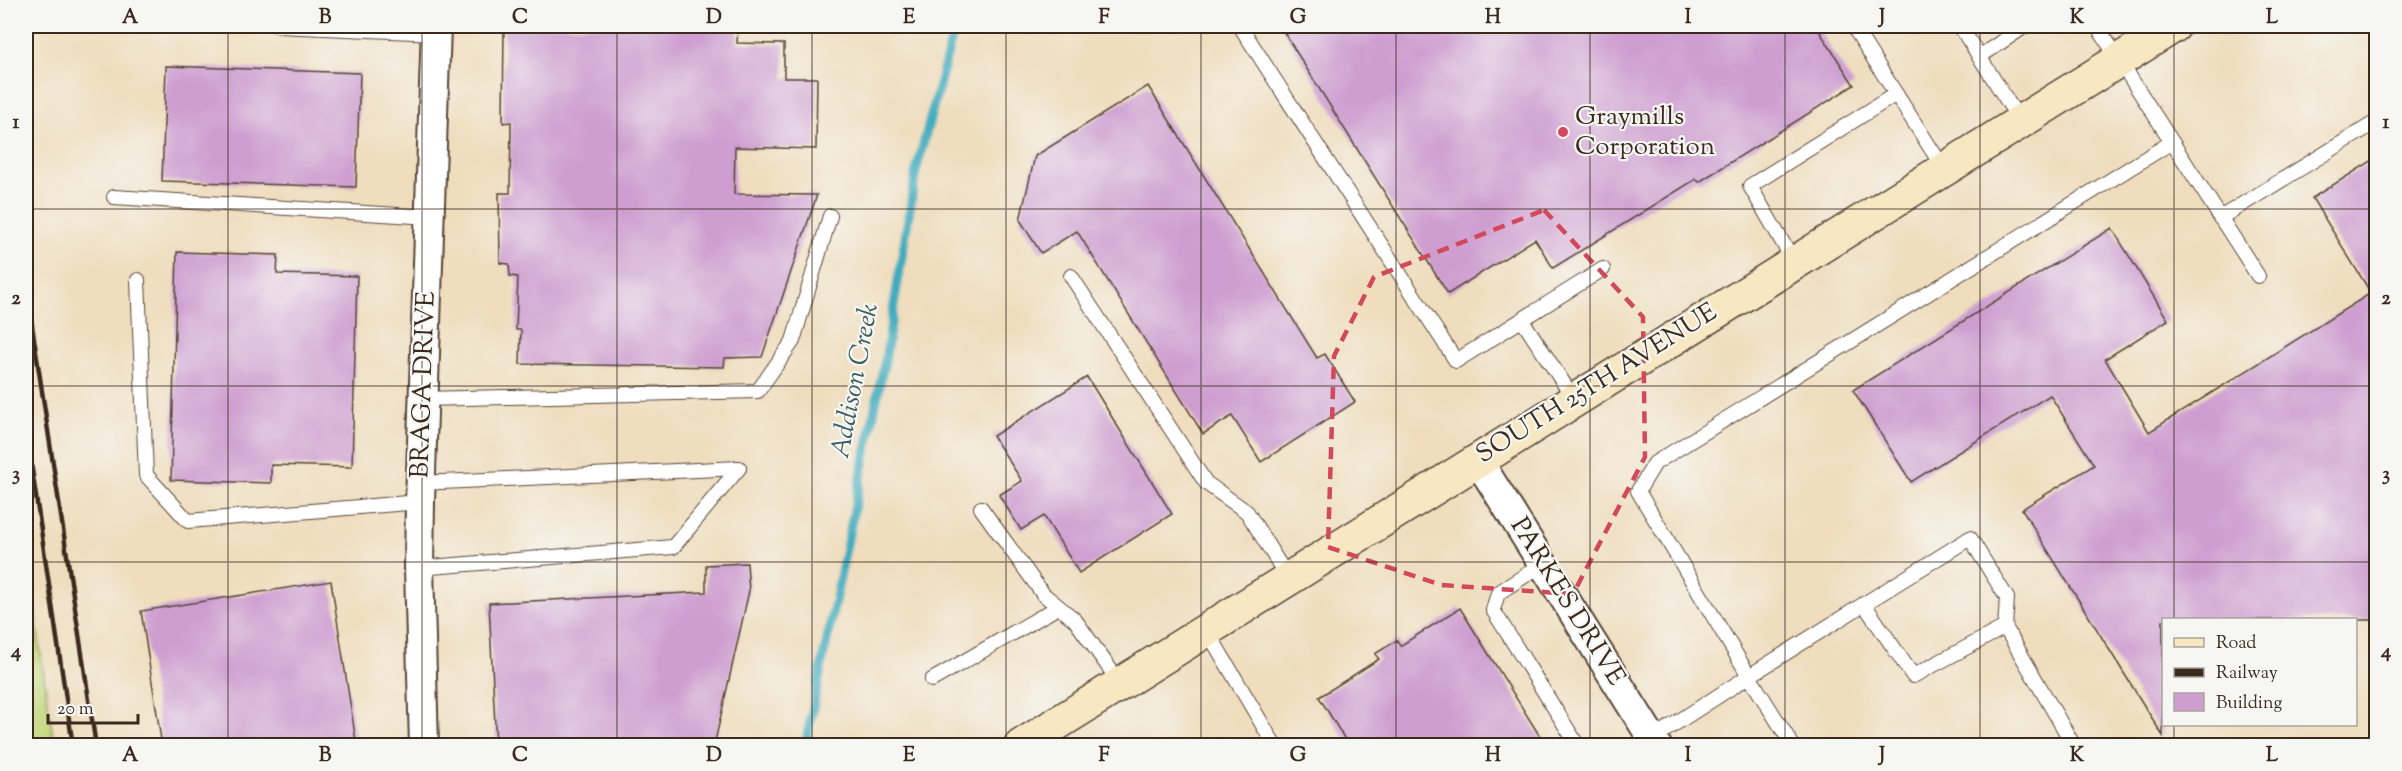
<svg xmlns="http://www.w3.org/2000/svg" width="2402" height="771" font-family="'Sorts Mill Goudy',serif">
  <rect width="100%" height="100%" fill="#f6f6f2"/>
  <filter id="ink" filterUnits="userSpaceOnUse"><feTurbulence type="fractalNoise" baseFrequency=".0167" numOctaves="2"/><feDisplacementMap in="SourceGraphic" scale="12" xChannelSelector="R" yChannelSelector="G"/><feConvolveMatrix kernelMatrix="1 2 1 2 8 2 1 2 1" color-interpolation-filters="sRGB"/></filter>
  <filter id="wash" filterUnits="userSpaceOnUse"><feTurbulence type="fractalNoise" baseFrequency=".008" numOctaves="4" result="noise"/><feDisplacementMap in="SourceGraphic" scale="24" xChannelSelector="R" yChannelSelector="G"/><feGaussianBlur stdDeviation="1.35" result="paint"/><feColorMatrix in="noise" values="0 0 0 0 0 0 0 0 0 0 0 0 0 0 0 0 0 1.4 0 .05"/><feComposite in="paint" operator="in"/></filter>
  <g filter="url(#wash)">
    <rect width="100%" height="100%" fill="#efddbd"/>
    <path fill="#c1d679" stroke="#7e804c" stroke-width="1.5" d="M26 558H27L54 745H26Z"/>
    <g fill="none" stroke-linecap="round" stroke-linejoin="round">
      <path stroke="#40acbe" stroke-width="9" d="M805 746 885 360 916 171 955 26"/>
    </g>
    <g id="blocks">
      <g fill="#ce9ed0">
        <path d="M504 26H738L737 43 784 44V78H817L816 149 735 147 734 194 817 195 762 357 725 358 724 367 520 364 521 330H516L518 277 510 276 509 264 500 263 499 193H510L511 122 503 123Z"/>
        <path d="M1280 26H1816L1854 85 1699 182 1696 179 1553 268 1535 239 1448 294Z"/>
        <path d="M166 66 360 73 356 187 162 181Z"/>
        <path d="M1148 86 1317 358 1325 354 1355 402 1261 462 1232 416 1203 434 1077 231 1041 253 1020 220 1035 156Z"/>
        <path d="M2376 158V620H2163V736L2022 509 2094 465 2050 395 1911 482 1853 390 2112 228 2168 320 2105 359 2149 432 2371 293 2312 198Z"/>
        <path d="M177 252 278 255 277 274 357 276 352 467 271 465V483L171 480Z"/>
        <path d="M1087 377 1172 514 1079 573 1044 516 1021 530 999 495 1022 481 993 436Z"/>
        <path d="M747 563 749 591 714 746H496L489 603 706 592V565Z"/>
        <path d="M331 581 356 741 327 746H162L141 611Z"/>
        <path d="M1460 608 1546 746H1349L1319 697 1379 659 1375 654 1397 640 1400 646Z"/>
      </g>
    </g>
  </g>
  <g filter="url(#ink)">
    <use href="#blocks" fill-opacity="0" stroke="#564536" stroke-width="1.5"/>
    <g fill="none" stroke-linecap="round" stroke-linejoin="round">
      <defs>
        <g id="lane">
          <path d="M279 26 436 33"/>
          <path d="M1240 26 1456 361 1603 269"/>
          <path d="M1960 26 2020 121"/>
          <path d="M1979 57 2025 26"/>
          <path d="M1896 94 1944 169"/>
          <path d="M2172 142 2258 276"/>
          <path d="M114 197 430 217"/>
          <path d="M2220 218 2376 122"/>
          <path d="M1794 262 1750 186 1896 94 1853 26"/>
          <path d="M1071 276 1206 483 1247 512 1288 578"/>
          <path d="M138 280 146 475 188 521 420 502"/>
          <path d="M1522 320 1574 399"/>
          <path d="M423 399 758 391 793 341 830 216"/>
          <path d="M420 483 739 468"/>
          <path d="M981 508 1043 594 1075 620 1120 683"/>
          <path d="M1543 564 1498 593 1493 610 1578 746"/>
          <path d="M419 568 673 547 739 468"/>
          <path d="M1864 604 1970 538 2007 598 2005 627"/>
          <path d="M1206 629 1275 746"/>
          <path d="M932 680 1058 607"/>
          <path d="M1653 738 1749 676 1793 746"/>
          <path d="M2074 746 2005 627 1913 676 1864 604 1749 676 1638 491 1655 463 2172 142 2097 26"/>
        </g>
        <g id="street">
          <path d="M1477 459 1657 746"/>
          <path d="M424 746 419 568 420 502 436 26"/>
        </g>
        <path id="secondary" d="M1021 746 2174 26"/>
      </defs>
      <use href="#lane" stroke="#564536" stroke-width="16"/>
      <use href="#street" stroke="#564536" stroke-width="32"/>
      <use href="#secondary" stroke="#564536" stroke-width="36"/>
      <use href="#lane" stroke="#fff" stroke-width="14"/>
      <use href="#street" stroke="#fff" stroke-width="28"/>
      <use href="#secondary" stroke="#f7e8c3" stroke-width="33"/>
      <g stroke="#3b2a1e" stroke-width="4.5">
        <path d="M26 286 96 746"/>
        <path d="M26 429 73 746"/>
      </g>
    </g>
  </g>
  <path fill="none" stroke="#d1495b" stroke-width="4.5" stroke-dasharray="12 8" stroke-linejoin="round" d="M1544 210 1643 317 1645 457 1573 594 1441 585 1328 547 1334 356 1374 277Z"/>
  <path fill="none" stroke="#3b2a1e" stroke-width="1.5" stroke-opacity="0.55" d="M228 26V746M422 26V746M617 26V746M812 26V746M1006 26V746M1201 26V746M1396 26V746M1590 26V746M1785 26V746M1980 26V746M2174 26V620M26 209H2376M26 386H2376M26 562H2376M2174 724V746"/>
  <circle fill="#d1495b" stroke="#f6f6f2" stroke-width="2" cx="1563" cy="132" r="6"/>
  <g text-anchor="middle" dominant-baseline="central" stroke-width="4.5" stroke-linejoin="round" paint-order="stroke">
    <g font-size="26" fill="#3b2a1e" stroke="#f6f6f2" text-anchor="start">
      <text x="1575" y="117">Graymills<tspan x="1575" dy="30">Corporation</tspan></text>
    </g>
    <g font-size="26" fill="#3b2a1e" stroke="#f6f6f2">
      <text transform="translate(1597 384) rotate(-32)">SOUTH 25TH AVENUE</text>
      <text transform="translate(424 385) rotate(-88)">BRAGA DRIVE</text>
      <text transform="translate(1567 602) rotate(58)">PARKES DRIVE</text>
    </g>
    <g font-size="27" font-style="italic" fill="#3d5e5e" stroke="#f6f6f2">
      <text transform="translate(856 381) rotate(-79)">Addison Creek</text>
    </g>
  </g>
  <rect width="2402" height="771" fill="none" stroke="#f6f6f2" stroke-width="66"/>
  <rect x="2162" y="618" width="195" height="108" fill="#f6f6f2" stroke="#aba49d" stroke-width="1.5"/>
  <rect x="2174" y="638" width="30" height="9" fill="#f7e8c3" stroke="#aba49d" stroke-width="1.5"/>
  <text x="2216" y="648" font-size="18" fill="#3b2a1e">Road</text>
  <rect x="2174" y="668" width="30" height="9" fill="#3b2a1e" stroke="#aba49d" stroke-width="1.5"/>
  <text x="2216" y="678" font-size="18" fill="#3b2a1e">Railway</text>
  <rect x="2174" y="693" width="30" height="18" fill="#ce9ed0" stroke="#aba49d" stroke-width="1.5"/>
  <text x="2216" y="708" font-size="18" fill="#3b2a1e">Building</text>
  <path d="M48 714v9h90v-9" fill="none" stroke="#3b2a1e" stroke-width="3"/>
  <text x="57" y="714" font-size="18" fill="#3b2a1e" stroke="#f6f6f2" stroke-width="4.5" paint-order="stroke">20 m</text>
  <rect x="33" y="33" width="2336" height="705" fill="none" stroke="#3b2a1e" stroke-width="2"/>
  <g font-size="20" text-anchor="middle" font-weight="bold" fill="#3b2a1e">
    <text x="130" y="23">A</text>
    <text x="325" y="23">B</text>
    <text x="520" y="23">C</text>
    <text x="714" y="23">D</text>
    <text x="909" y="23">E</text>
    <text x="1104" y="23">F</text>
    <text x="1298" y="23">G</text>
    <text x="1493" y="23">H</text>
    <text x="1688" y="23">I</text>
    <text x="1882" y="23">J</text>
    <text x="2077" y="23">K</text>
    <text x="2272" y="23">L</text>
    <text x="16" y="128">1</text>
    <text x="2386" y="128">1</text>
    <text x="16" y="304">2</text>
    <text x="2386" y="304">2</text>
    <text x="16" y="480">3</text>
    <text x="2386" y="480">3</text>
    <text x="16" y="657">4</text>
    <text x="2386" y="657">4</text>
    <text x="130" y="761">A</text>
    <text x="325" y="761">B</text>
    <text x="520" y="761">C</text>
    <text x="714" y="761">D</text>
    <text x="909" y="761">E</text>
    <text x="1104" y="761">F</text>
    <text x="1298" y="761">G</text>
    <text x="1493" y="761">H</text>
    <text x="1688" y="761">I</text>
    <text x="1882" y="761">J</text>
    <text x="2077" y="761">K</text>
    <text x="2272" y="761">L</text>
  </g>
</svg>
